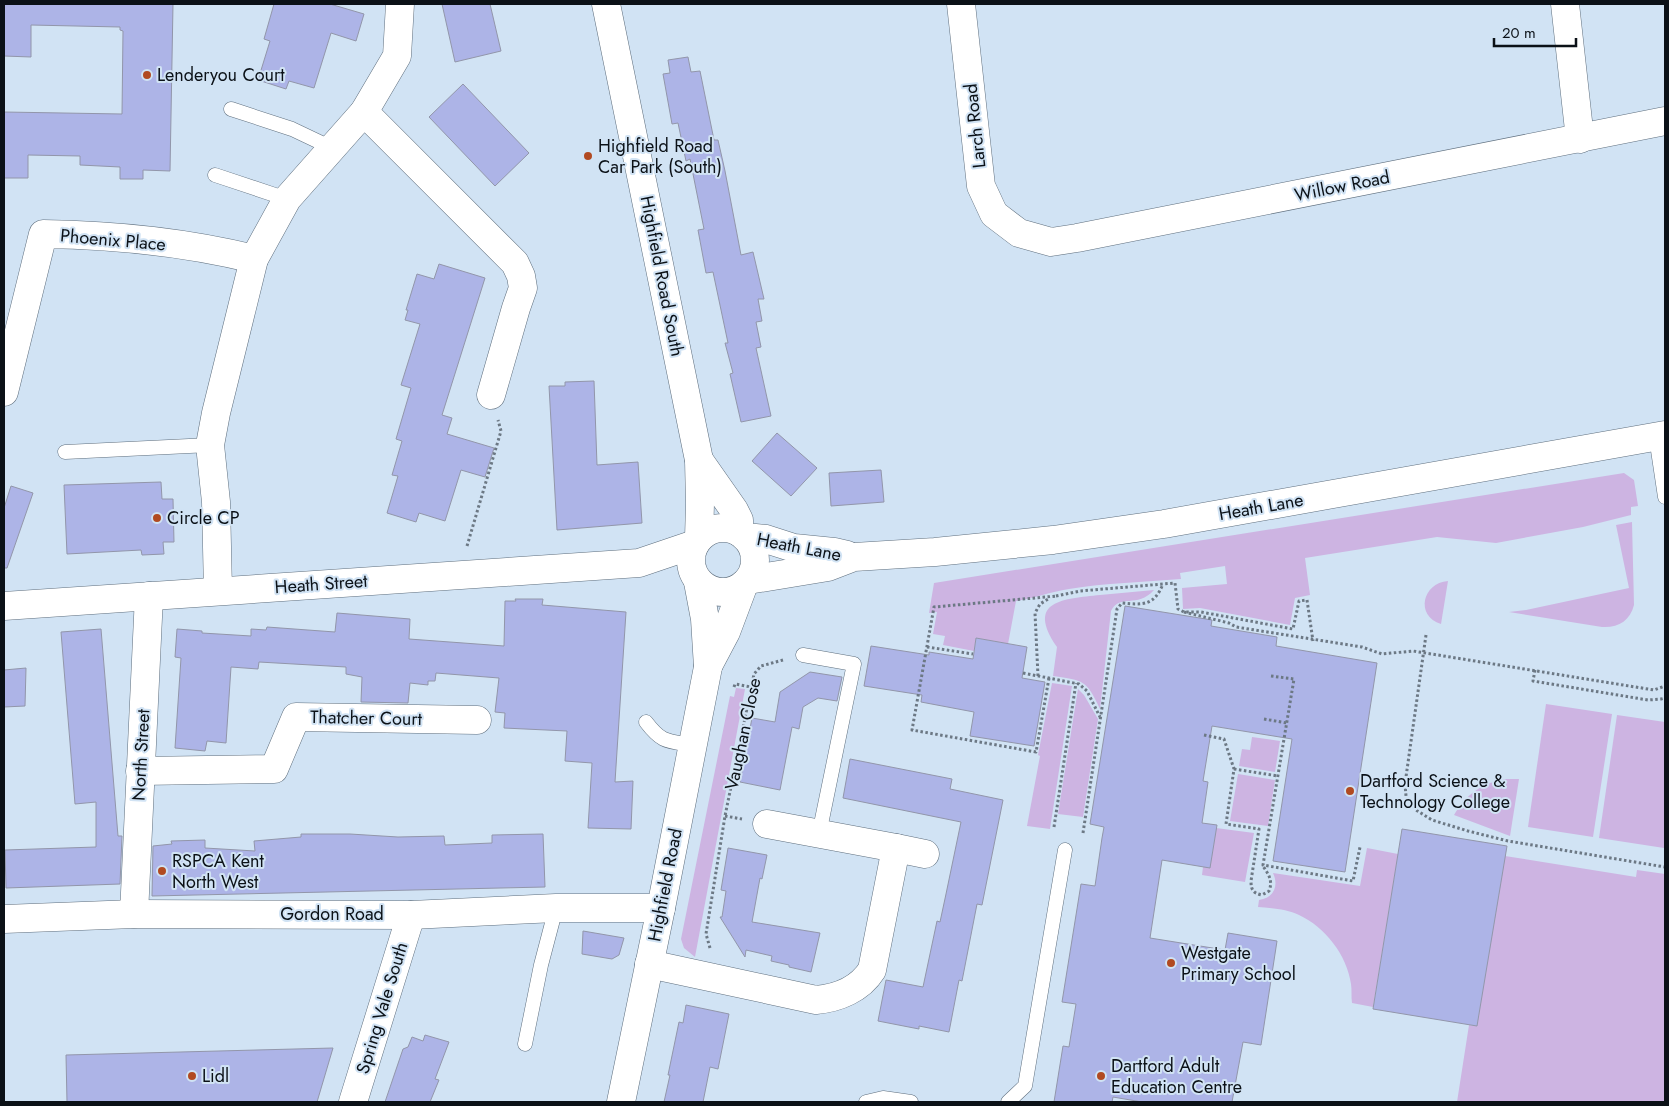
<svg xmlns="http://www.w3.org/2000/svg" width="1669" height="1106" font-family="Jost,sans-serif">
  <rect width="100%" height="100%" fill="#d1e3f4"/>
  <g fill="#cdb4e2">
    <path d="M1624 473 1634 480 1638 506 1631 507V515L1583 527 1496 543 1437 537 1305 558 1310 595 1295 598 1290 625 1200 608 1183 609 1182 588 1227 584 1225 566 1180 573 1181 579C1144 582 1105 583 1069 589 1050 592 1035 598 1016 601L1008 644 976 638 974 651 943 645 945 636 933 634 937 612 929 613 934 583Z"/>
    <path d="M1632 522 1634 605C1630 621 1618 628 1602 627L1509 612 1526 610 1629 588 1616 525Z"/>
    <path d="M1448 581 1441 624C1415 616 1422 583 1448 581Z"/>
    <path d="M1154 590C1137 609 1120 593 1111 611L1100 709C1086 679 1084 681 1053 676L1057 647C1025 600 1064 599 1100 595 1118 593 1136 592 1154 590Z"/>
    <path d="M1052 683 1072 686 1050 829 1027 826 1040 756 1038 755Z"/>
    <path d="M736 688 745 689 695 957 684 948 681 939 730 696 734 697Z"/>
    <path d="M1078 689 1084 695 1098 719 1083 817 1058 814Z"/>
    <path d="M1546 704 1612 714 1593 837 1528 827Z"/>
    <path d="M1617 715 1665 722 1664 848 1599 838Z"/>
    <path d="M1252 737 1280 741 1275 772 1239 766 1242 749 1250 750Z"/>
    <path d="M1238 774 1275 780 1268 826 1230 821Z"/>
    <path d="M1506 779H1519L1510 836 1454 815C1466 794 1482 783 1506 779Z"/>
    <path d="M1216 828 1254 833 1245 882 1202 875 1203 867H1210Z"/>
    <path d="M1367 848 1398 854 1373 1007 1352 1003C1351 997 1352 990 1351 984 1347 955 1325 927 1299 915 1287 909 1271 908 1258 907L1259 900C1274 898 1279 886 1273 873L1360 886Z"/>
    <path d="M1505 856 1636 877 1637 870 1665 874V1102H1457L1469 1025 1477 1026Z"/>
  </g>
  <g fill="#adb4e7" stroke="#9296aa">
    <path d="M4 4H173L170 171 143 170V179H120V167L80 165V156L28 155V178H4V112L122 114 123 31 120 30V27L31 25V57L4 56Z"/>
    <path d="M274 4H330L364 14 356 41 331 33 314 88 289 81 286 89 258 80 270 41 264 39Z"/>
    <path d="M442 4H490L501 51 455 62Z"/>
    <path d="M688 57 691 72 700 71 714 140H718L725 171 741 255 753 252 764 299H758L762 321 756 322 761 347 756 348 771 416 741 422 730 374 733 373 725 343H728L713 272 706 273 698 230 704 229 690 159 686 161 678 123 672 124 663 74 670 73 668 60Z"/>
    <path d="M463 84 529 153 495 186 429 117Z"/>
    <path d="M439 264 485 278 442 415 452 418 447 434 494 448 485 477 461 470 445 521 419 513 416 522 387 513 398 476 392 475 402 441 396 439 411 388 401 385 420 324 405 320 408 310H406L417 274 434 279Z"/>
    <path d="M594 381 597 465 638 462 642 523 557 530 549 386H565V382Z"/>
    <path d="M777 433 817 468 791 496 752 461Z"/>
    <path d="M881 470 884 502 831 506 829 473Z"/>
    <path d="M161 482 162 499H173L174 542H163L164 554 142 555 141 550 67 554 64 485Z"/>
    <path d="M11 486 33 493 7 568H4V508Z"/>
    <path d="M515 599H543L542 605 626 612 615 782 633 781 631 829 588 828 592 763 565 761 567 731 504 728 505 713 495 712 499 678 436 673 435 681H428V685L410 683 408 703 361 702 362 677 346 674V667L259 662 258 669 231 667 226 743 207 741 205 751 175 748 181 658 175 657 177 629 202 631V633L251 636V629L266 630 267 627 335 632 337 613 410 619 409 639 504 646 505 601H516Z"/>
    <path d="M1125 606 1212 620 1211 626 1277 637 1276 646 1377 663 1345 872 1273 861 1292 739 1212 726 1203 781 1208 782 1202 823 1217 825 1210 868 1162 860 1150 938 1225 950 1228 933 1277 941 1261 1045 1243 1042 1232 1102H1142L1113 1097 1112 1102H1054L1063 1046 1069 1047 1076 1004 1062 1002 1081 884 1095 886 1102 838 1104 827 1090 824Z"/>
    <path d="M101 629 118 836H122L120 884 6 888 5 850 96 847V802L75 804 61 632Z"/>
    <path d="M976 638 1027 647 1022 678 1045 682 1034 746 970 736 974 712 921 702 922 695 864 686 871 646 929 655V652L973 659Z"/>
    <path d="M26 668 25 706 4 707V670Z"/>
    <path d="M810 672 842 677 837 701 818 698 803 707 799 729 792 727 780 790 740 782 752 718 775 722 780 692Z"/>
    <path d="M850 759 952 779 950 789 1003 800 982 905 977 904 962 981 959 980 949 1032 919 1026V1029L878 1021 886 980 923 987 937 921 940 922 946 894 961 822 843 798Z"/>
    <path d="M1402 829 1507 846 1477 1026 1373 1009Z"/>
    <path d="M301 834H350L398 837 444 836 445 845 492 843V835L543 834 545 887 152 896 153 846 172 844 171 841 205 840V848L255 851 254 841 301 837Z"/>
    <path d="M728 848 767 855 762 879 760 878 752 922 820 933 811 972 789 967V965L771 961 772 956 746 950 745 957 720 917H722L726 891 721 890Z"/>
    <path d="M583 931 624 938 619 955 612 959 582 954Z"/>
    <path d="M686 1005 729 1014 718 1069 710 1067 703 1102H664L670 1075H668L679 1022 683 1023Z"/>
    <path d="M425 1035 449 1042 435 1079 439 1080 430 1102H385L403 1049 408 1047 412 1037 423 1041Z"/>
    <path d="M333 1048 317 1102H67L66 1055Z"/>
  </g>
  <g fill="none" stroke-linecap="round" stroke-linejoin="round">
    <defs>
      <g id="service">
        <path d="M231 109 292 129 332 148"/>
        <path d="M215 175 287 199"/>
        <path d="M1656 437 1665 497"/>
        <path d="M65 452 210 445"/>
        <path d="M803 655 854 664 819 834"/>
        <path d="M646 722C662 743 667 741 693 745"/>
        <path d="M525 1044 541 965 556 908"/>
        <path d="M866 1102 883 1098 911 1102"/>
        <path d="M1008 1102 1025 1086 1065 850"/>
      </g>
      <g id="minor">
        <path d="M400 4 397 56 364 112 515 263 521 276 523 288 516 308 491 395"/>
        <path d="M961 4 981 186 994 214 1019 233 1051 242 1077 238 1665 121"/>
        <path d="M1565 4 1580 139"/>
        <path d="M4 392 43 234C114 235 185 242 254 259"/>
        <path d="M218 591 216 502 210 445 216 413 254 259 287 199 364 112"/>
        <path d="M140 771 274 769 296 717 477 720"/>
        <path d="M896 848 925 854"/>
        <path d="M134 914 149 596"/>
        <path d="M4 919 134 914 411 915 556 908H661"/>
        <path d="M649 964 816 1000C838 998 860 989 872 970L896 848 767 824"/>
        <path d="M353 1102 411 915"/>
      </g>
      <g id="tertiary">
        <path d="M606 4 699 460 700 504 699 538"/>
        <path d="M699 460 734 510 739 520V532"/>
        <circle cx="723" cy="560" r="32"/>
        <path d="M745 537 766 539 794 548 834 552 847 555"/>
        <path d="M748 580 828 567 854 557 935 552 1053 540 1164 524 1665 435"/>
        <path d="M4 606 639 563 695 544"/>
        <path d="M708 666 726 632 744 584"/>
        <path d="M621 1102 661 908 708 667 705 619 698 582"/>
      </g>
    </defs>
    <use href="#service" stroke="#5f6f7e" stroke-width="15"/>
    <use href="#minor" stroke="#5f6f7e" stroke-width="29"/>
    <use href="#tertiary" stroke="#5f6f7e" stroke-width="29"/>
    <g stroke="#6c7884" stroke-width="3" stroke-dasharray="2.5 2.5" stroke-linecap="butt">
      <path d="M467 546 501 431 498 420"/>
      <path d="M1056 596 1080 591 1175 583 1178 609 1184 612H1201L1293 629 1299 601 1307 600 1313 641"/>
      <path d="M1184 612 1229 623 1236 627 1362 647 1382 654 1413 651 1654 690 1665 686"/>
      <path d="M1426 635 1405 784 1406 796 1416 810 1432 820 1468 831 1508 841 1665 867"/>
      <path d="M927 647 973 654"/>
      <path d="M1535 670 1533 681 1648 700 1661 699 1665 698"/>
      <path d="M1023 673 1079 684 1087 691 1100 717"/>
      <path d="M1038 676 1035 613 1040 604 1050 598"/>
      <path d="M1271 676 1294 679 1263 865 1353 881 1360 847"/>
      <path d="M1049 678 1036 752 912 730 934 607 1057 596"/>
      <path d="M734 687 735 684 751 687"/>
      <path d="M1264 719 1287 723"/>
      <path d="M1204 735 1224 739 1234 769 1226 824 1259 829 1251 881C1251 890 1253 893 1262 895L1269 891C1273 881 1269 875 1263 866"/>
      <path d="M1234 769 1278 776"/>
      <path d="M725 816 742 819"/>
      <path d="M1054 827 1076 683"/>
      <path d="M1083 833 1117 609 1122 603C1143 605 1154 606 1163 584"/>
      <path d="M710 948 706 934 725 816 754 674 761 666 783 660"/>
    </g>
    <use href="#service" stroke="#fff" stroke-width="14"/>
    <use href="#minor" stroke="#fff" stroke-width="28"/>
    <use href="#tertiary" stroke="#fff" stroke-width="28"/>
  </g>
  <g fill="#b14a21" stroke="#d1e3f4" stroke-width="2">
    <circle cx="147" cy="75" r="5"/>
    <circle cx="588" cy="156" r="5"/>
    <circle cx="157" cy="518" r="5"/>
    <circle cx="1350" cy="791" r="5"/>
    <circle cx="162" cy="871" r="5"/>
    <circle cx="1171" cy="963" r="5"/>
    <circle cx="192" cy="1076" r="5"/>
    <circle cx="1101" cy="1076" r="5"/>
  </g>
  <g text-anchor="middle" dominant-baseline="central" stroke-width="4" stroke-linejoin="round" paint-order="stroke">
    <g font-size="18" fill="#0b1117" stroke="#d1e3f4" text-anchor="start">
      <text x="157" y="75">Lenderyou Court</text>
      <text x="598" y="146">Highfield Road<tspan x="598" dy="21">Car Park (South)</tspan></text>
      <text x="167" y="518">Circle CP</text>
      <text x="1360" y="781">Dartford Science &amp;<tspan x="1360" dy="21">Technology College</tspan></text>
      <text x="172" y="861">RSPCA Kent<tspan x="172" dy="21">North West</tspan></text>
      <text x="1181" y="953">Westgate<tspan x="1181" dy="21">Primary School</tspan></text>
      <text x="1111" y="1066">Dartford Adult<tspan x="1111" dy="21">Education Centre</tspan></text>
      <text x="202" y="1076">Lidl</text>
    </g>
    <g font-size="18" fill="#0b1117" stroke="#d1e3f4">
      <text transform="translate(975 126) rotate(-96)">Larch Road</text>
      <text transform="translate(1342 186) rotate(-11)">Willow Road</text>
      <text transform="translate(113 240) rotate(5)">Phoenix Place</text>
      <text transform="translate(662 276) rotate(79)">Highfield Road South</text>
      <text transform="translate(1261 507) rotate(-10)">Heath Lane</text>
      <text transform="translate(799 547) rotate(11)">Heath Lane</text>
      <text transform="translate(321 584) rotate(-4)">Heath Street</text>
      <text transform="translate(366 718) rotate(1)">Thatcher Court</text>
      <text transform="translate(743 734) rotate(-78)">Vaughan Close</text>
      <text transform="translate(141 755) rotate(-87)">North Street</text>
      <text transform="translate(665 885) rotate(-79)">Highfield Road</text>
      <text x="332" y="914">Gordon Road</text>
      <text transform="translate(382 1008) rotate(-73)">Spring Vale South</text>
    </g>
  </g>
  <rect width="1669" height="1106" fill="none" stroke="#0b1117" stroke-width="10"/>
  <path d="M1494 38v8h82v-8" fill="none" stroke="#0b1117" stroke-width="2.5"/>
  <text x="1502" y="38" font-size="15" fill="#0b1117" stroke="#d1e3f4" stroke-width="4" paint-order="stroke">20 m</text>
</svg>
